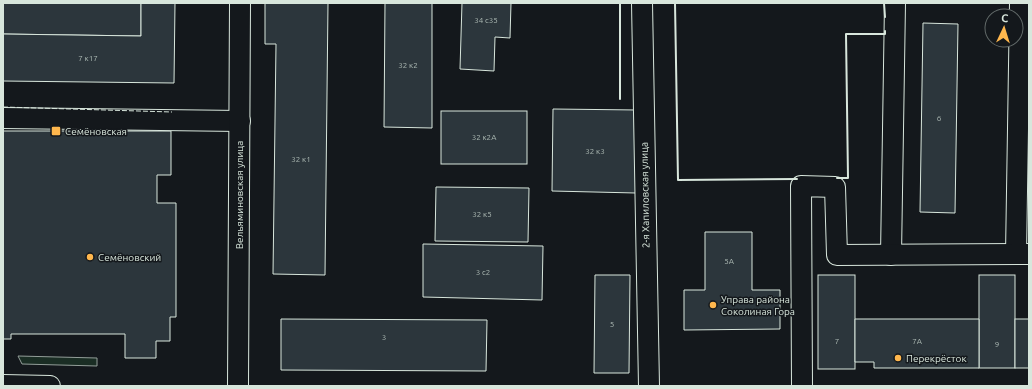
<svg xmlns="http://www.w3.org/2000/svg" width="1032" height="389" font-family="Ubuntu,sans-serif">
  <rect width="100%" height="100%" fill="#14181c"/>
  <path fill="#1a2d24" stroke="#939e99" d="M18 356 97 358V366L22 364Z"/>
  <g fill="#2c363c" stroke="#d8e6dc">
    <path d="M3 3H141V36L3 34Z"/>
    <path d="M141 3H175L174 83 3 81V34L141 36Z"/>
    <path d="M265 3H328L325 275 273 274 276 44H265Z"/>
    <path d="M385 3H432V128L384 127Z"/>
    <path d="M462 3H511L510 38 495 37 494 71 460 69Z"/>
    <path d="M923 23 958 24 955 213 920 212Z"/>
    <path d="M553 109 638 110 636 193 552 191Z"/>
    <rect x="441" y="111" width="86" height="53"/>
    <path d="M3 131H171V175H157V203H176V317H170V341H156V358H125V334H11V339H3Z"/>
    <path d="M436 187 529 188 528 242 435 241Z"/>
    <path d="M705 232H752V290H780V329L684 330V290H705Z"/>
    <path d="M423 244 543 246 542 300 423 297Z"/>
    <path d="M595 275H630L629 373H594Z"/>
    <rect x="818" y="275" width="37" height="94"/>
    <rect x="979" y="275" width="36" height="93"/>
    <path d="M281 319 487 320 486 371 281 370Z"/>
    <path d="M855 319H979V368H874V362H855Z"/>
    <rect x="1015" y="319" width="14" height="49"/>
  </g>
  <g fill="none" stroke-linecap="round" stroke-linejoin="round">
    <defs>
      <g id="minor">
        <path d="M642 3 649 386"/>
        <path d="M3 118 240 121"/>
        <path d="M1016 254 1020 3"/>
        <path d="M891 255 895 3"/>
        <path d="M3 385 50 386"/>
        <path d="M238 386 240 3"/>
        <path d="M802 386 801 186 835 187 837 255 1029 254"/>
      </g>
    </defs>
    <use href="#minor" stroke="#d8e6dc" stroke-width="22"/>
    <use href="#minor" stroke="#14181c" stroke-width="20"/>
    <path stroke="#d8e6dc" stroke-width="1" stroke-dasharray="5 2" stroke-linecap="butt" d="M3 107 172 112"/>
    <g stroke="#d8e6dc" stroke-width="2">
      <path d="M620 3V99"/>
      <path d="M675 3 678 180 797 179"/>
      <path d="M884 3 885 17"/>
      <path d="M837 178H848L846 34H885V31"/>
    </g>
  </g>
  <g fill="#ffb74d" stroke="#14181c" stroke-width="1.5">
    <rect x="51" y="126" width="10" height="10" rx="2"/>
    <circle cx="90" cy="257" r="4"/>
    <circle cx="713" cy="305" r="4"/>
    <circle cx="898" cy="358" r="4"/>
  </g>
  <g text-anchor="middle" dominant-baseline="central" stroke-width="3" stroke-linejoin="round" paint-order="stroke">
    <g font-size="8" fill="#adbab4">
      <text x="486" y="20">34 с35</text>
      <text x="88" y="58">7 к17</text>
      <text x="408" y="65">32 к2</text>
      <text x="939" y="118">6</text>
      <text x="484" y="137">32 к2А</text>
      <text x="595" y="151">32 к3</text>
      <text x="301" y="159">32 к1</text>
      <text x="482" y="214">32 к5</text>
      <text x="729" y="261">5А</text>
      <text x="483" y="272">3 c2</text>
      <text x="612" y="324">5</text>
      <text x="384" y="337">3</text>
      <text x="837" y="341">7</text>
      <text x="917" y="341">7А</text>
      <text x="997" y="344">9</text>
    </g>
    <g font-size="10" fill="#d8e6dc" stroke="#14181c" text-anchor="start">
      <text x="65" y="131">Семёновская</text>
      <text x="98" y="257">Семёновский</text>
      <text x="721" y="299">Управа района<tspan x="721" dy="12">Соколиная Гора</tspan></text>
      <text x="906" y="358">Перекрёсток</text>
    </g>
    <g font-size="10" fill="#d8e6dc" stroke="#14181c">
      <text transform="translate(239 195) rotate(-90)">Вельяминовская улица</text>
      <text transform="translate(645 195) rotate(-91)">2-я Хапиловская улица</text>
    </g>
  </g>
  <rect width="1032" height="389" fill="none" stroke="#d8e6dc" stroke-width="8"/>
  <g transform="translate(1004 28) rotate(4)"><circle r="19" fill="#14181c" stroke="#626a69"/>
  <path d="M0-3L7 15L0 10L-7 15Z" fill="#ffb74d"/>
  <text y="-6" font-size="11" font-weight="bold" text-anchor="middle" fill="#d8e6dc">С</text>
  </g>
</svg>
